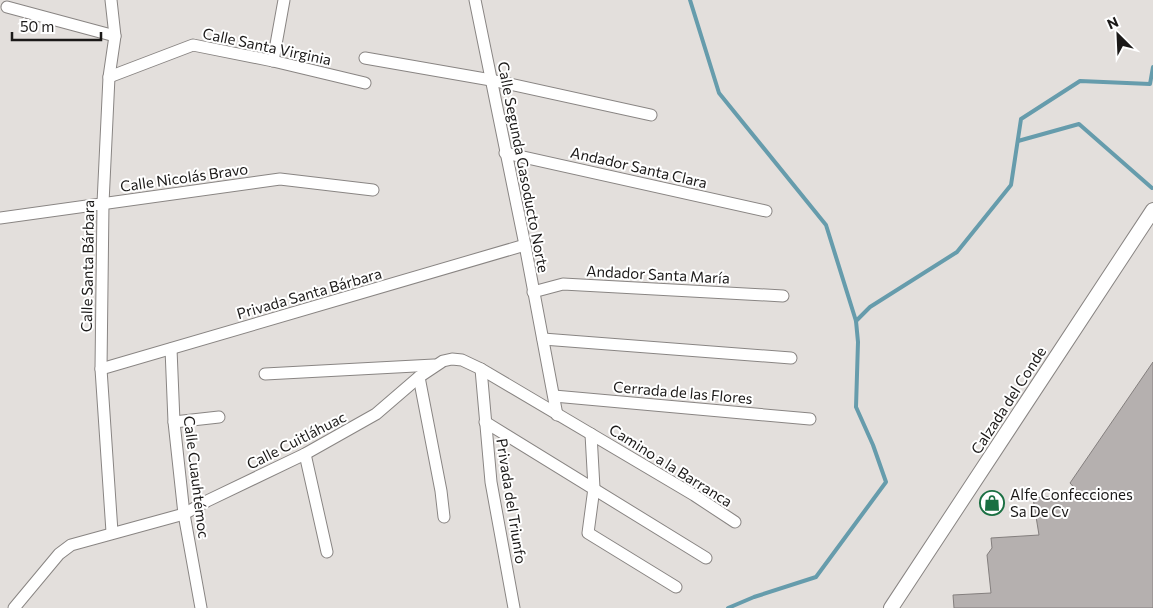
<svg xmlns="http://www.w3.org/2000/svg" width="1153" height="608" font-family="Commissioner,sans-serif">
  <rect width="100%" height="100%" fill="#e3dfdc"/>
  <g fill="none" stroke-linecap="round" stroke-linejoin="round">
    <g stroke="#669cac" stroke-width="4">
      <path d="M690 0 719 93 826 225 856 321 858 342 856 407 873 445 886 482 816 577 754 597 728 608"/>
      <path d="M1018 141 1079 124 1152 188"/>
      <path d="M856 321 870 307 957 252 1011 185 1021 119 1080 81 1150 84 1153 67"/>
    </g>
  </g>
  <path fill="#b5b0af" stroke="#847f7e" d="M1153 362V608H954L953 595 991 593 987 555 992 548 991 538 1039 535 1033 498 1080 494 1070 483Z"/>
  <g fill="none" stroke-linecap="round" stroke-linejoin="round">
    <defs>
      <g id="minor">
        <path d="M111 0 115 36 109 77 103 203 101 369 112 532"/>
        <path d="M475 0 525 245 557 415"/>
        <path d="M7 7 115 36"/>
        <path d="M365 58 491 80 651 115"/>
        <path d="M273 61 284 0"/>
        <path d="M109 77 193 45 273 61 365 83"/>
        <path d="M505 153 766 211"/>
        <path d="M0 218 280 179 373 190"/>
        <path d="M533 292 563 284 783 296"/>
        <path d="M543 339 791 358"/>
        <path d="M171 349 174 422 184 514 201 608"/>
        <path d="M101 369 525 245"/>
        <path d="M481 369 491 482 514 608"/>
        <path d="M265 374 434 365"/>
        <path d="M419 377 441 491 444 517"/>
        <path d="M554 396 810 419"/>
        <path d="M174 422 219 417"/>
        <path d="M485 422 706 558"/>
        <path d="M591 434 594 488 588 533 676 587"/>
        <path d="M305 454 327 552"/>
        <path d="M14 608 59 554 71 545 184 514 207 501 305 454 376 414 419 377 443 361 452 359 462 360 481 369 694 495 735 522"/>
      </g>
      <path id="tertiary" d="M891 608 1153 210"/>
    </defs>
    <use href="#minor" stroke="#898583" stroke-width="13"/>
    <use href="#tertiary" stroke="#898583" stroke-width="16"/>
    <use href="#minor" stroke="#fff" stroke-width="11"/>
    <use href="#tertiary" stroke="#fff" stroke-width="14"/>
  </g>
  <defs>
    <symbol id="shop-ring" viewBox="-11 -11 22 22"><circle r="9.5" fill="#fff" stroke="#1a6f42" stroke-width="1.5"/><path d="M-5-2.5h2.3a2.7 3.5 0 0 1 5.4 0H5L5.5 6h-11ZM-1.5-2.5h3a1.5 2.3 0 0 0-3 0Z" fill="#1a6f42"/></symbol>
  </defs>
  <g fill-rule="evenodd">
    <use href="#shop-ring" x="978" y="489" width="28" height="28"/>
  </g>
  <g text-anchor="middle" dominant-baseline="central" stroke-width="4" stroke-linejoin="round" paint-order="stroke">
    <g font-size="15" fill="#1b1918" stroke="#fff">
      <text transform="translate(267 46) rotate(12)">Calle Santa Virginia</text>
      <text transform="translate(524 167) rotate(79)">Calle Segunda Gasoducto Norte</text>
      <text transform="translate(639 167) rotate(13)">Andador Santa Clara</text>
      <text transform="translate(184 177) rotate(-8)">Calle Nicolás Bravo</text>
      <text transform="translate(87 266) rotate(-89)">Calle Santa Bárbara</text>
      <text transform="translate(658 274) rotate(3)">Andador Santa María</text>
      <text transform="translate(309 293) rotate(-16)">Privada Santa Bárbara</text>
      <text transform="translate(683 392) rotate(5)">Cerrada de las Flores</text>
      <text transform="translate(1008 400) rotate(-57)">Calzada del Conde</text>
      <text transform="translate(296 440) rotate(-27)">Calle Cuitláhuac</text>
      <text transform="translate(671 465) rotate(32)">Camino a la Barranca</text>
      <text transform="translate(197 477) rotate(83)">Calle Cuauhtémoc</text>
      <text transform="translate(512 501) rotate(81)">Privada del Triunfo</text>
    </g>
    <g font-size="15" fill="#1b1918" stroke="#fff" text-anchor="start">
      <text x="1010" y="494">Alfe Confecciones<tspan x="1010" dy="17">Sa De Cv</tspan></text>
    </g>
  </g>
  <g transform="translate(1118 35) rotate(336)" stroke="#ffffff" stroke-width="4" paint-order="stroke">
  <path d="M0-4L9 19L0 12L-9 19Z" fill="#1b1918"/>
  <text y="-8" font-size="14" font-weight="bold" text-anchor="middle" fill="#1b1918">N</text>
  </g>
  <path d="M12 32v8h89v-8" fill="none" stroke="#1b1918" stroke-width="2.5"/>
  <text x="20" y="32" font-size="15" fill="#1b1918" stroke="#ffffff" stroke-width="4" paint-order="stroke">50 m</text>
</svg>
